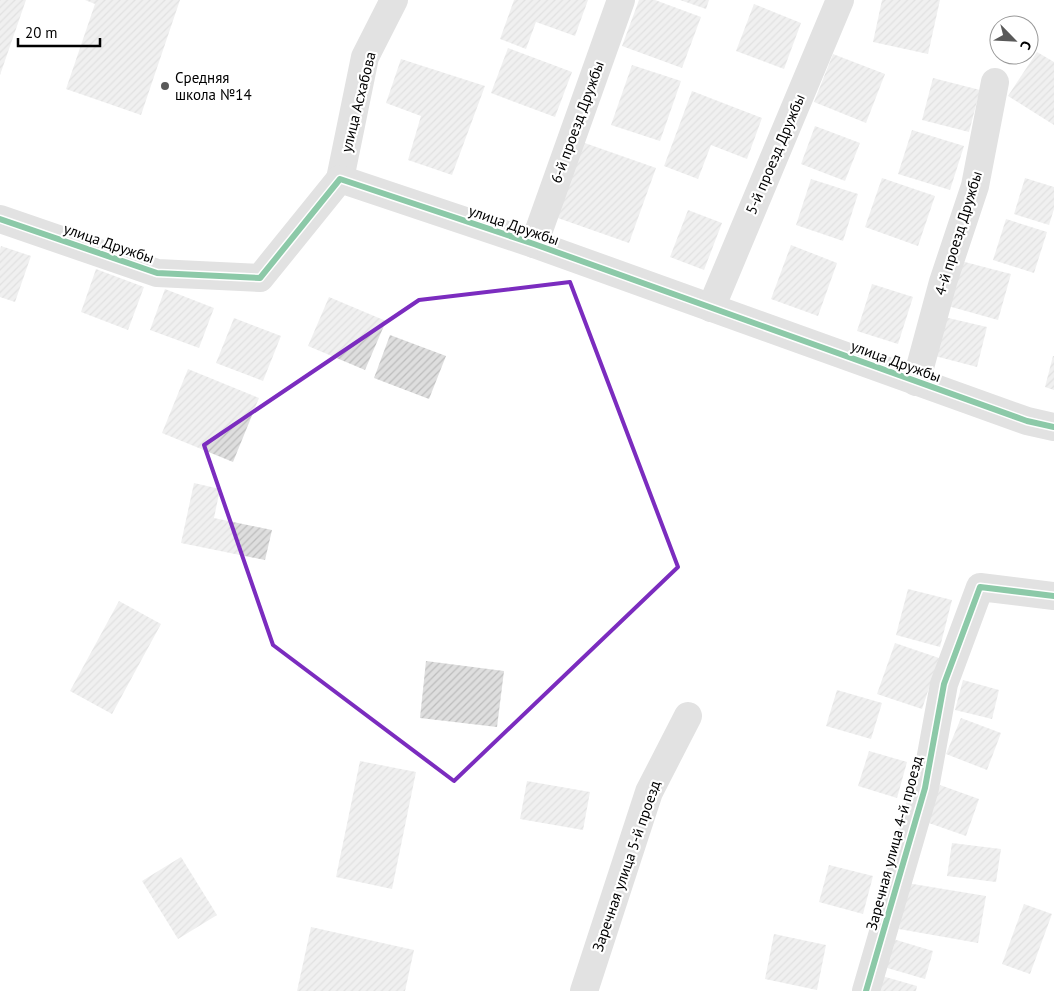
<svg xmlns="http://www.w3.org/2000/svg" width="1054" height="991" font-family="'PT Sans',sans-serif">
  <defs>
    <pattern id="building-hatch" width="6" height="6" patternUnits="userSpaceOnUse" patternTransform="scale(1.25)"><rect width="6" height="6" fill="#dedede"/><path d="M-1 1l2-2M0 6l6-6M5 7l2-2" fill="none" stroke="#bdbdbd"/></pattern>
  </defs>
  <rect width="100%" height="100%" fill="#fff"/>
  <g fill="url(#building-hatch)">
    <path d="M0 0H26L0 75Z"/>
    <path d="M85 0H180L141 115 66 89 95 4Z"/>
    <path d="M514 0H588L575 36 536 22 526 49 500 39Z"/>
    <path d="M639 0H655L701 17 682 68 622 46Z"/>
    <path d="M680 0H709L706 9Z"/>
    <path d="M882 0H940L928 54 873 42Z"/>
    <path d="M754 4 801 23 784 69 736 51Z"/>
    <path d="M508 48 572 72 555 117 491 93Z"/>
    <path d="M1037 52 1054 62V125L1008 96Z"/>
    <path d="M833 54 885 74 866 123 814 102Z"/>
    <path d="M401 59 485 86 452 175 408 160 421 116 386 103Z"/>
    <path d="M632 65 681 81 660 141 611 125Z"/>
    <path d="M933 78 980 90 969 132 922 120Z"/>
    <path d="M692 91 762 118 747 159 711 145 698 179 664 166Z"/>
    <path d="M815 126 860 143 845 181 801 164Z"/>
    <path d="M912 130 964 146 950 190 898 174Z"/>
    <path d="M582 142 656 168 629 243 555 217Z"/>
    <path d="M882 178 935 196 918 246 865 227Z"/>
    <path d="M1025 178 1054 187V209L1049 225 1014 214Z"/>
    <path d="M811 179 858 194 843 241 796 225Z"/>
    <path d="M688 210 722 223 704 270 670 257Z"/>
    <path d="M1006 219 1047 232 1034 273 993 260Z"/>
    <path d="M791 245 837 263 818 316 771 299Z"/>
    <path d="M1 246 31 256 15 302 0 297V250Z"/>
    <path d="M961 261 1011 274 998 320 948 306Z"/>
    <path d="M96 269 144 287 128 330 81 312Z"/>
    <path d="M872 284 913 297 898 344 857 331Z"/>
    <path d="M165 289 214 308 199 348 150 330Z"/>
    <path d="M329 297 386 321 365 370 308 346Z"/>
    <path d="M944 317 987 327 977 367 935 356Z"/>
    <path d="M234 318 281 336 263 381 216 363Z"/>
    <path d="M390 335 446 356 429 399 374 378Z"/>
    <path d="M1053 356H1054V390L1045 387Z"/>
    <path d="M188 369 259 398 233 462 162 433Z"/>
    <path d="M194 483 220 489 214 518 272 530 265 560 181 543Z"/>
    <path d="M908 589 952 600 940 647 896 635Z"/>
    <path d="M119 601 161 624 112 714 70 691Z"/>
    <path d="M895 643 939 658 922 709 877 694Z"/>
    <path d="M426 661 504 671 497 727 420 718Z"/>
    <path d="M963 680 999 690 992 719 955 710Z"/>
    <path d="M837 690 882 703 871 739 826 726Z"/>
    <path d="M961 718 1001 733 987 770 946 754Z"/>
    <path d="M869 751 907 762 897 798 858 786Z"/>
    <path d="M360 761 416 772 392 889 336 877Z"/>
    <path d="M527 781 590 792 583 830 520 819Z"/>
    <path d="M940 785 979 799 966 836 926 822Z"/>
    <path d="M952 843 1001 849 996 882 947 876Z"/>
    <path d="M181 857 217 915 178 939 142 881Z"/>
    <path d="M829 865 873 876 863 914 819 902Z"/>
    <path d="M907 883 986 896 978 943 899 929Z"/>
    <path d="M1024 904 1052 914 1030 974 1002 964Z"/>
    <path d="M311 927 414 950 405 991H297Z"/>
    <path d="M774 934 826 945 817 990 765 979Z"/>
    <path d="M893 939 933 951 925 979 884 967Z"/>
    <path d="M882 976 917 986 916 991H878Z"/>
  </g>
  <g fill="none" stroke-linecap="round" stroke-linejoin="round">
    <g stroke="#bebebe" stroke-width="28">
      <path d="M340 179 365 57 394 0"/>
      <path d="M0 219 157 273 260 278 340 179 534 244 1027 421 1054 427"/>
      <path d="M534 244 621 0"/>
      <path d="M711 308 840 0"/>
      <path d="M916 382 943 282 975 186 995 82"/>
      <path d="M584 991 649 792 688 716"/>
      <path d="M866 991 925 788 944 684 980 587 1054 596"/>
    </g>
    <defs>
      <g id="cycleway">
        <path d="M0 219 157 273 260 278 340 179 534 244 1027 421 1054 427"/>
        <path d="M866 991 925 788 944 684 980 587 1054 596"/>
      </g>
    </defs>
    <use href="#cycleway" stroke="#fff" stroke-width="9"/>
    <use href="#cycleway" stroke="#00873e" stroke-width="6"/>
  </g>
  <path d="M0 0H1054V991H0ZM570 282 678 567 454 781 273 645 204 445 419 300Z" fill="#fff" fill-opacity=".55" fill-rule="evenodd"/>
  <path fill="none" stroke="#7b2cbf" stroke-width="4" stroke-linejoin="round" d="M570 282 678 567 454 781 273 645 204 445 419 300Z"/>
  <circle fill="#595959" stroke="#fff" stroke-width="2" cx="165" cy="86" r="5"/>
  <g text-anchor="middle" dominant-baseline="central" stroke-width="4.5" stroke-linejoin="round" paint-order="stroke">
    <g font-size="15" fill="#000" stroke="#fff" text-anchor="start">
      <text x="175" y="77">Средняя<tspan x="175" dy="17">школа №14</tspan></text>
    </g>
    <g font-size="15" fill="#000" stroke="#fff">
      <text transform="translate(358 102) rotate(-76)">улица Асхабова</text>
      <text transform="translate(577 122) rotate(-70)">6-й проезд Дружбы</text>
      <text transform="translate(775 154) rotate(-67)">5-й проезд Дружбы</text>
      <text transform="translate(514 225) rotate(19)">улица Дружбы</text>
      <text transform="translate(958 233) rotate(-73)">4-й проезд Дружбы</text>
      <text transform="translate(109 243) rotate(19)">улица Дружбы</text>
      <text transform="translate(896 361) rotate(20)">улица Дружбы</text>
      <text transform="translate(894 843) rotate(-75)">Заречная улица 4-й проезд</text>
      <text transform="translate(626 866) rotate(-71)">Заречная улица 5-й проезд</text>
    </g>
  </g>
  <g transform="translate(1014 40) rotate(114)"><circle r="24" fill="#ffffff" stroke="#999999"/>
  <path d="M0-4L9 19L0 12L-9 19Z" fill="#595959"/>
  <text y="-8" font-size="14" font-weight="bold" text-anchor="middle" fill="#000000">С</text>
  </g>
  <path d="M18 38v8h82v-8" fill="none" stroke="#000000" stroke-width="2.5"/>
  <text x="25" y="38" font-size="15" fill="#000000" stroke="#ffffff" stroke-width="4" paint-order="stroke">20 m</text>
</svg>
